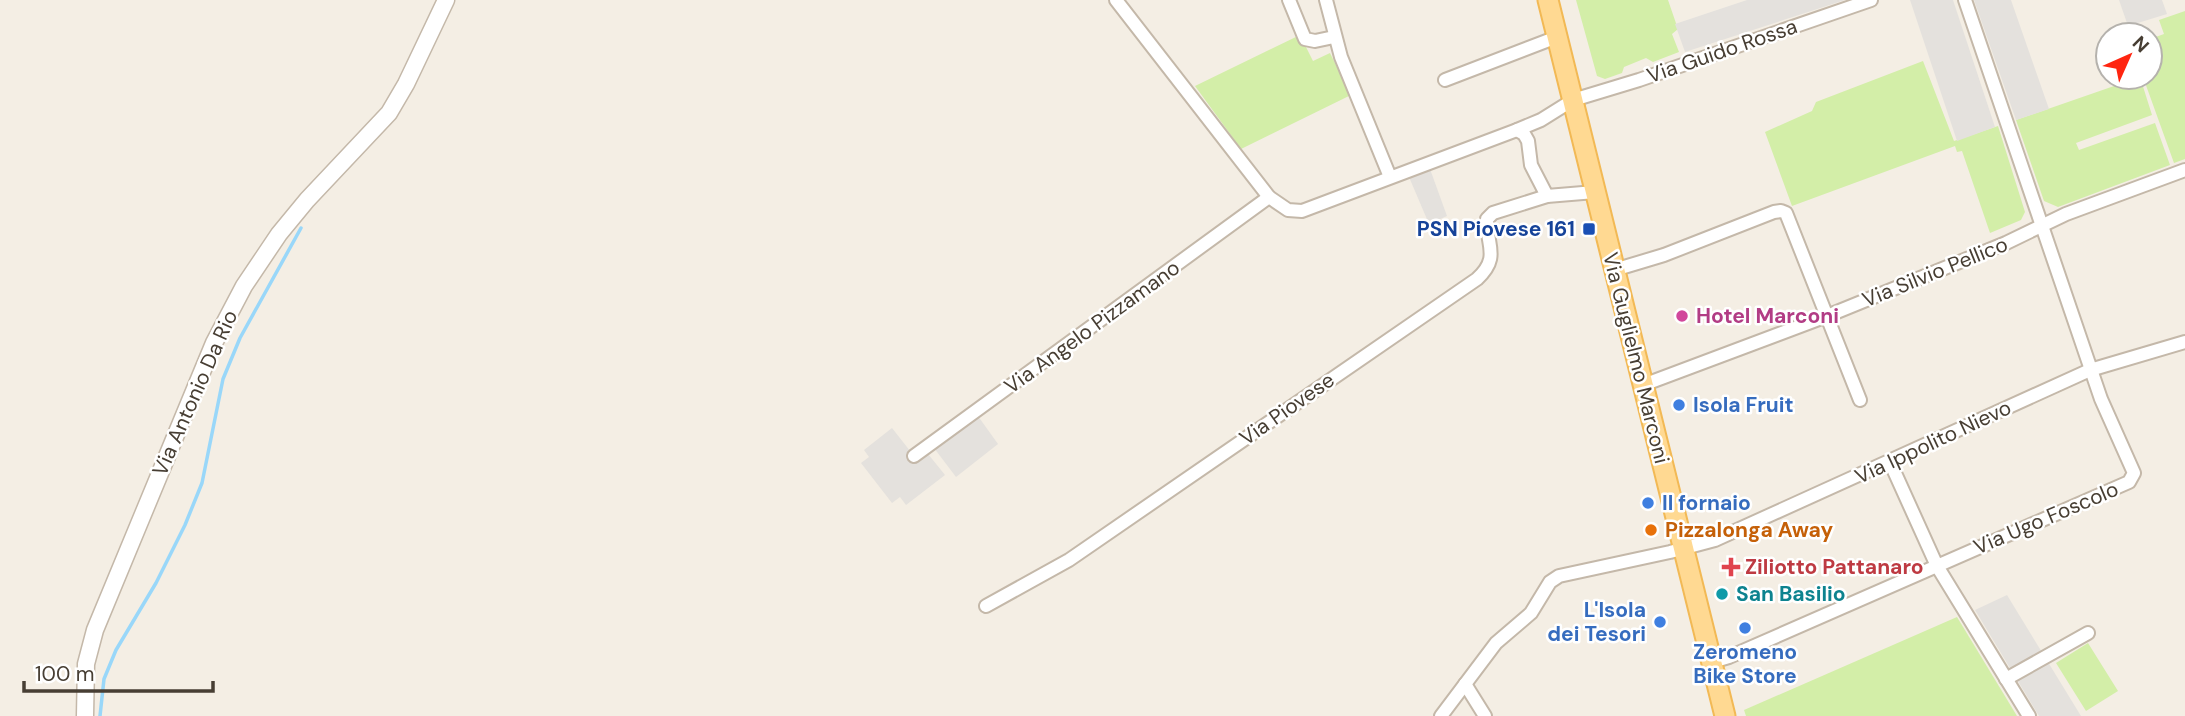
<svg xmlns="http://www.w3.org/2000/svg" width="2185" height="716" font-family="'DM Sans',sans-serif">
  <rect width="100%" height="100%" fill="#f4eee4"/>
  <g fill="#d3eea8">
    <path d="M1576 0H1668L1678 29 1672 34 1679 52 1653 62 1646 58 1624 67 1622 73 1605 79 1597 76Z"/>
    <path d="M2185 11V159L2174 163 2143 77H2150V39L2164 34 2159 20Z"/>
    <path d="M1300 35 1313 61 1330 53 1351 95 1241 149 1195 86Z"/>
    <path d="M1923 61 1954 141 1998 126 2025 212 2021 220 1990 233 1962 151 1957 152 1955 146 1792 206 1765 132 1812 111 1816 102Z"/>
    <path d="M2140 77 2152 115 2076 143 2079 150 2155 123 2170 165 2058 207 2044 201 2016 120Z"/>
    <path d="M1957 617 2017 716H1746L1744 710Z"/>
    <path d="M2088 643 2118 691 2086 711 2056 663Z"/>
  </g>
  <g fill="#e4e1dd">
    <path d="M1747 0H1845L1685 52 1675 24Z"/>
    <path d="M1910 0H1953L1995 127 1957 141Z"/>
    <path d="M1974 0H2011L2049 109 2016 120Z"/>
    <path d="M2119 0H2162L2167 14 2128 26Z"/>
    <path d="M1430 169 1447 216 1429 224 1409 177Z"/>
    <path d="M975 412 998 444 956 477 931 444Z"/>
    <path d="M892 428 914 456 924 449 945 475 906 505 900 497 892 503 861 463 869 457 864 450Z"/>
    <path d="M2007 595 2081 716H2039L1975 610Z"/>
  </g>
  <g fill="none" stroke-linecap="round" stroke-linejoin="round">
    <path stroke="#99d7f9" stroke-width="3.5" d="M100 716 104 679 116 650 156 583 185 525 202 483 223 379 240 338 301 228"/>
    <defs>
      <g id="minor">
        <path d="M1116 0 1269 197"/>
        <path d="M1289 0 1305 39 1315 41 1334 37"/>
        <path d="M1326 0 1341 57 1390 177"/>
        <path d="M1445 80 1557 37"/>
        <path d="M1517 130 1524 134 1528 141 1531 165 1547 196"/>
        <path d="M1614 270 1664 255 1774 212 1781 211 1786 213 1860 400"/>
        <path d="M1643 385 1827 316 2006 243 2066 214 2185 170"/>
        <path d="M914 456 1269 197 1288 210 1302 211 1517 130 1541 120 1573 100 1639 80 1871 0"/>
        <path d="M1890 462 1937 566 2029 716"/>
        <path d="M986 606 1069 560 1477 279C1501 257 1486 245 1487 219L1493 213 1547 196 1595 192"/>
        <path d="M1712 662 1729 657 2129 482 2134 473 2101 399 1965 0"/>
        <path d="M2006 679 2088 633"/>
        <path d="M1465 684 1485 716"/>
        <path d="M1441 716 1496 643 1531 613 1550 582 1559 576 1670 552 1715 540 2090 370 2185 342"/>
      </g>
      <path id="tertiary" d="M85 716 86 664 95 630 214 343 244 286 279 234 307 200 389 113 406 84 446 0"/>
      <path id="primary" d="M1548 0 1725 716"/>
    </defs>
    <use href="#minor" stroke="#c4b8a9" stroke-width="16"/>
    <use href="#tertiary" stroke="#c4b8a9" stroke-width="19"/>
    <use href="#primary" stroke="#f2b955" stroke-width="23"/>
    <use href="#minor" stroke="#fff" stroke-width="12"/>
    <use href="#tertiary" stroke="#fff" stroke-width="16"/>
    <use href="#primary" stroke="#ffd992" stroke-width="19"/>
  </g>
  <rect fill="#1a4fb4" stroke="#fff" stroke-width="2.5" x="1582" y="222" width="14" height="14" rx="3.5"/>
  <circle fill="#d1479c" stroke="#fff" stroke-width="2.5" cx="1682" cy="316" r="7"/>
  <g fill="#3f7fe0" stroke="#fff" stroke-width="2.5">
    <circle cx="1679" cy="405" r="7"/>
    <circle cx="1648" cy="503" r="7"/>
    <circle cx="1660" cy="622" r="7"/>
    <circle cx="1745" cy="628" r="7"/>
  </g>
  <circle fill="#e8710a" stroke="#fff" stroke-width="2.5" cx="1651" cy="530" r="7"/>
  <path fill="#e0444e" stroke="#fff" stroke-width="2.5" d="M1727.5 556.5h7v7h7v7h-7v7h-7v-7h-7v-7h7z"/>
  <circle fill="#0f9aa8" stroke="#fff" stroke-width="2.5" cx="1722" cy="594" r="7"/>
  <g text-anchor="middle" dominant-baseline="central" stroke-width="5" stroke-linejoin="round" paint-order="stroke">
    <g font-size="21" fill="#473e33" stroke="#fff">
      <text transform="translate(1722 51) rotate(-19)">Via Guido Rossa</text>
      <text transform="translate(1935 272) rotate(-22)">Via Silvio Pellico</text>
      <text transform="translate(1092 327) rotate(-36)">Via Angelo Pizzamano</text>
      <text transform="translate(1636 358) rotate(76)">Via Guglielmo Marconi</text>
      <text transform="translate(195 393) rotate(-66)">Via Antonio Da Rio</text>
      <text transform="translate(1287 409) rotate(-35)">Via Piovese</text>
      <text transform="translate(1933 442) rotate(-25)">Via Ippolito Nievo</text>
      <text transform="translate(2046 518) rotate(-23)">Via Ugo Foscolo</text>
    </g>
    <g font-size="21" font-weight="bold" fill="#164399" stroke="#fff" text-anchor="end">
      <text x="1575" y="229">PSN Piovese 161</text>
    </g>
    <g font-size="21" font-weight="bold" fill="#b23c85" stroke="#fff" text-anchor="start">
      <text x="1696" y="316">Hotel Marconi</text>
    </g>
    <g font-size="21" font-weight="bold" fill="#366cbe" stroke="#fff" text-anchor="start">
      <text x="1693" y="405">Isola Fruit</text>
      <text x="1662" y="503">Il fornaio</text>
      <text x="1646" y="610" text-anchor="end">L'Isola<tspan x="1646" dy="24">dei Tesori</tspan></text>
      <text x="1745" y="652" text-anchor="middle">Zeromeno<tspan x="1745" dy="24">Bike Store</tspan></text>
    </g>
    <g font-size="21" font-weight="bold" fill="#c56008" stroke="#fff" text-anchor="start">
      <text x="1665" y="530">Pizzalonga Away</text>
    </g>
    <g font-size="21" font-weight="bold" fill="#be3a42" stroke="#fff" text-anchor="start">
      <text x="1745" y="567">Ziliotto Pattanaro</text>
    </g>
    <g font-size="21" font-weight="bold" fill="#0d838f" stroke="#fff" text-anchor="start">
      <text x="1736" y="594">San Basilio</text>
    </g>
  </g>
  <g transform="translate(2129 56) rotate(45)"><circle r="33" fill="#ffffff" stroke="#b5b2ad" stroke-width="2"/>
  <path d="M0-5L12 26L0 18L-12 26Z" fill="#ff2510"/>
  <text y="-10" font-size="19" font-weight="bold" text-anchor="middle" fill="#473e33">N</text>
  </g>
  <path d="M24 681v10h189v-10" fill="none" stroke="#473e33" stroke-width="3.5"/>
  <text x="35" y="681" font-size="21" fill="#473e33" stroke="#ffffff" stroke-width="5" paint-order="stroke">100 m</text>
</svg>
